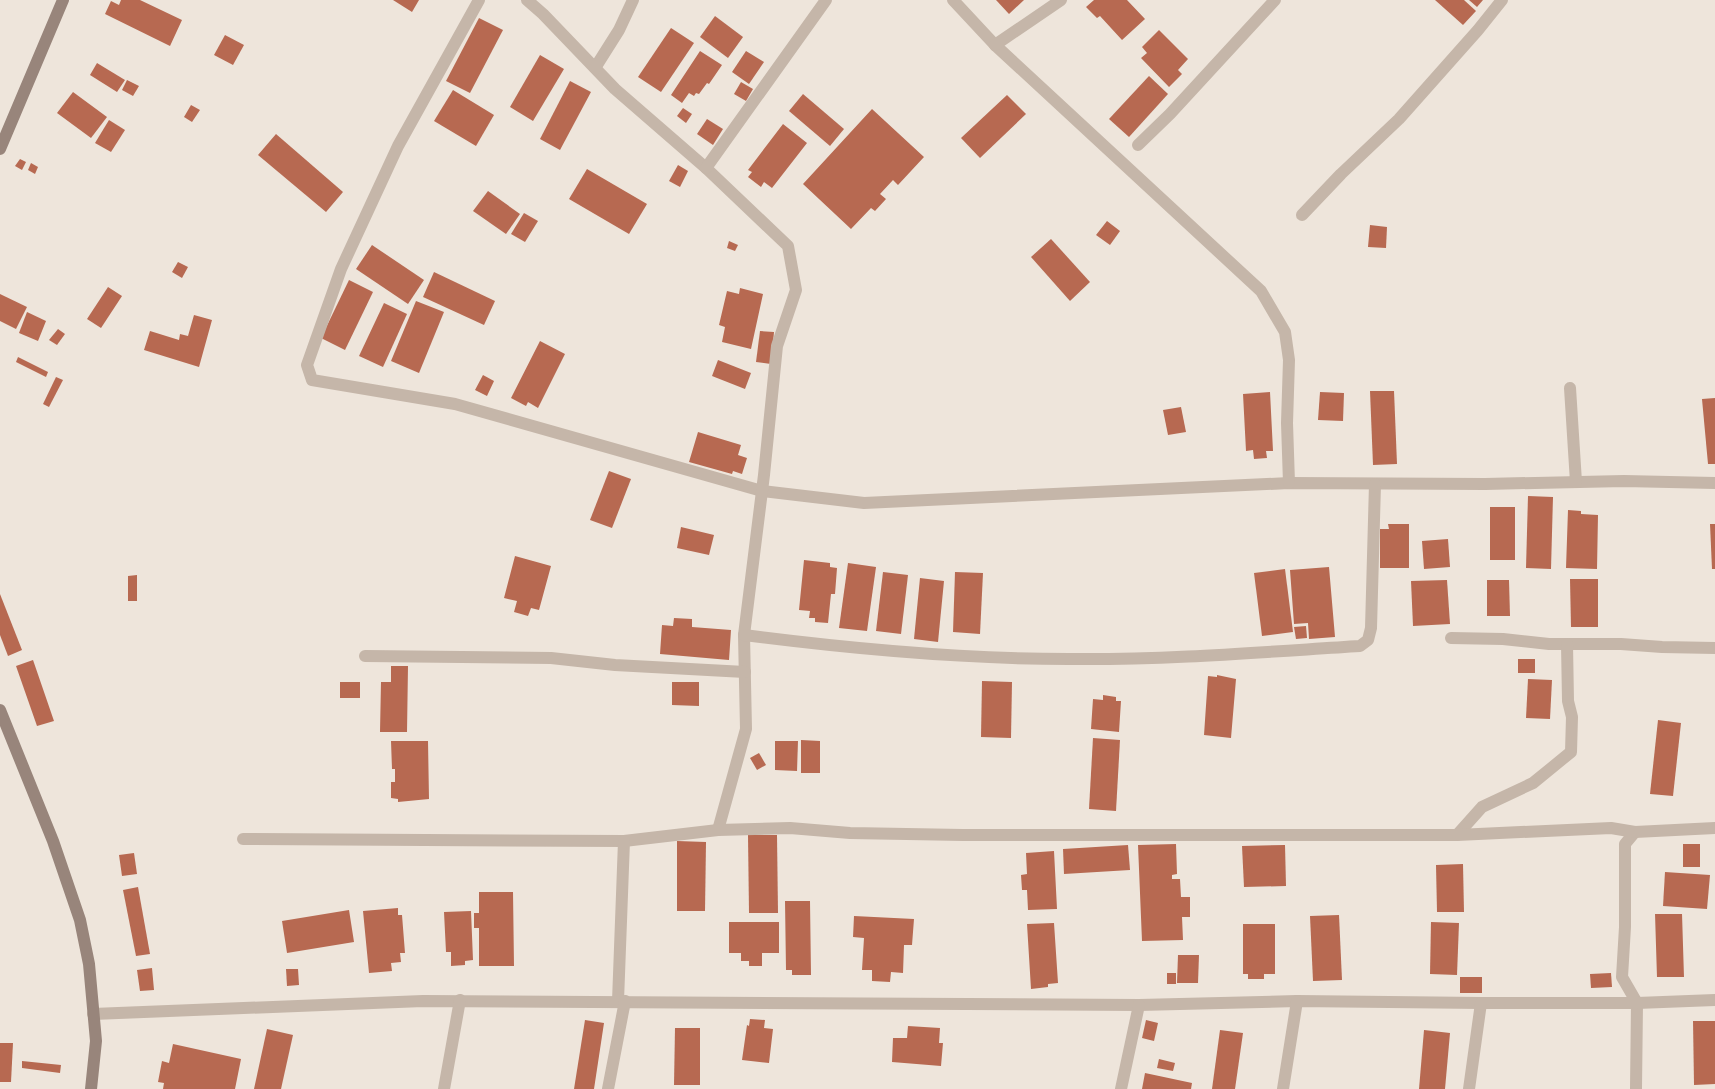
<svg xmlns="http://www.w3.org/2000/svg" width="1715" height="1089" font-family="'Exo 2',sans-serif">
  <rect width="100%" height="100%" fill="#eee5db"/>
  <g fill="#b76951">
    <path d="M121 0H140L182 20 170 46 105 14 111 1 119 5Z"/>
    <path d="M393 0H419L412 12Z"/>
    <path d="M996 0H1024L1009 14Z"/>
    <path d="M1094 0H1127L1145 19 1122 40 1100 16 1097 18 1086 7Z"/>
    <path d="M1435 0H1464L1476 11 1463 25Z"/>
    <path d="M1469 0H1483L1477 7Z"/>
    <path d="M715 16 743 37 728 58 700 37Z"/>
    <path d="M479 18 503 30 470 93 446 81Z"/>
    <path d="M671 28 694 43 661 92 638 77Z"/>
    <path d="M1159 30 1188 59 1178 70 1182 74 1169 87 1141 58 1147 53 1142 47Z"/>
    <path d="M225 35 244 45 233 65 214 55Z"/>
    <path d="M700 51 722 65 709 84 707 83 699 94 696 93 694 96 689 93 682 103 671 95Z"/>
    <path d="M746 51 764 62 749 84 732 72Z"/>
    <path d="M540 55 564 69 533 121 510 107Z"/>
    <path d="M97 63 125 80 117 92 90 75Z"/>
    <path d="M1149 76 1168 94 1129 137 1109 119Z"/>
    <path d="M127 80 139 86 133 96 122 90Z"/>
    <path d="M570 81 591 92 560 150 540 139Z"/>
    <path d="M741 82 753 89 746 101 734 94Z"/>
    <path d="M453 90 494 115 476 146 434 121Z"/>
    <path d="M73 92 107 117 91 138 57 113Z"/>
    <path d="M803 94 844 129 830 146 789 111Z"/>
    <path d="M1007 95 1026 114 980 158 961 138Z"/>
    <path d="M191 105 200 110 192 122 184 117Z"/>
    <path d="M683 108 692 114 686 123 677 116Z"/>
    <path d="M872 109 924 157 898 185 893 180 880 194 886 199 875 211 871 208 851 229 803 184Z"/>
    <path d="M707 119 723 129 713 145 697 134Z"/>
    <path d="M109 120 125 130 111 152 95 143Z"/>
    <path d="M783 124 807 143 772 188 764 182 761 187 748 177 752 172 748 170Z"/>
    <path d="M276 134 343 192 326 212 258 155Z"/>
    <path d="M20 159 26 162 22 170 15 166Z"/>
    <path d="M31 163 38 167 35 174 28 170Z"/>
    <path d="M678 165 688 171 680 187 669 181Z"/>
    <path d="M587 169 647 204 629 234 569 199Z"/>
    <path d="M488 191 520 214 506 234 473 211Z"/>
    <path d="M524 213 538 221 525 242 511 234Z"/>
    <path d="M1107 221 1120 231 1110 245 1096 235Z"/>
    <path d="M1370 225 1387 227 1386 248 1368 247Z"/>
    <path d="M1051 239 1090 282 1070 301 1031 257Z"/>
    <path d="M729 241 738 245 735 251 727 248Z"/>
    <path d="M372 245 424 280 408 304 356 269Z"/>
    <path d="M178 262 188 267 182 278 172 272Z"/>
    <path d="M434 272 495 301 484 325 423 297Z"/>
    <path d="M349 280 373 292 345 350 321 338Z"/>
    <path d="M108 287 122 296 101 328 87 319Z"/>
    <path d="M740 288 763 294 751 349 722 342 725 327 719 325 727 291 739 294Z"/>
    <path d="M0 294 27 307 16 329 0 321Z"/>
    <path d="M416 301 444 312 419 373 391 361Z"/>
    <path d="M384 303 407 314 383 367 359 356Z"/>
    <path d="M27 312 46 321 38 341 19 333Z"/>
    <path d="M194 315 212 320 199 367 144 350 150 331 179 340 180 334 188 336Z"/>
    <path d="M58 329 65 334 57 345 49 340Z"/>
    <path d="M760 331 774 332 771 364 756 362Z"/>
    <path d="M540 341 565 354 538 408 528 402 526 406 511 398Z"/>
    <path d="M18 357 48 372 46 377 16 362Z"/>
    <path d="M718 360 751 373 745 389 712 376Z"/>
    <path d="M483 375 494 381 487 396 475 390Z"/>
    <path d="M56 377 63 380 49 407 43 404Z"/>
    <path d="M1370 391H1394L1397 464 1373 465Z"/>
    <path d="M1270 392 1273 451H1266L1267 458 1254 459 1253 450 1246 451 1243 394Z"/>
    <path d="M1320 392 1344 393 1343 421 1318 420Z"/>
    <path d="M1715 398V464H1708L1702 399Z"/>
    <path d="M1181 407 1186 432 1168 435 1163 410Z"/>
    <path d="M698 432 741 445 738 455 747 458 742 474 733 471 732 474 689 462Z"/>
    <path d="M609 471 631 479 612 528 590 520Z"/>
    <path d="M1528 496 1553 497 1551 569 1526 568Z"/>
    <rect x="1490" y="507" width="25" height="53"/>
    <path d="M1568 510 1581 511V514L1598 515 1597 569 1566 568Z"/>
    <path d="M1388 524H1409V568H1380V529H1389Z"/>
    <path d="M1710 524H1715V569H1712Z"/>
    <path d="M681 527 714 535 709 555 677 548Z"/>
    <path d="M1448 539 1450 567 1424 569 1422 541Z"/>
    <path d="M515 556 551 566 539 610 531 608 528 616 514 612 517 601 504 598Z"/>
    <path d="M804 560 830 563V567L837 568 835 594H831L828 623 815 622V618H809L810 611 799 610Z"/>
    <path d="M848 563 876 567 867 631 839 628Z"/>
    <path d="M1329 567 1335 637 1309 639 1308 623 1294 624 1290 570Z"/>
    <path d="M1285 569 1293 632 1262 636 1254 573Z"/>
    <path d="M883 572 908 575 901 634 876 631Z"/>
    <path d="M955 572 983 573 980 634 953 632Z"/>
    <path d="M137 575V601H128V576Z"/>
    <path d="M920 578 944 581 938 642 914 639Z"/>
    <path d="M1570 579H1598V627H1571Z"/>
    <path d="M1447 580 1450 624 1413 626 1411 581Z"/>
    <path d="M1487 580H1509L1510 616H1487Z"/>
    <path d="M0 594 22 650 8 656 0 635Z"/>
    <path d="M674 618 692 619V627L731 630 729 660 660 654 662 625 673 626Z"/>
    <path d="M1306 626 1307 638 1296 639 1294 627Z"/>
    <rect x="1518" y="659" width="17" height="14"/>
    <path d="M33 660 54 721 37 726 16 666Z"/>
    <path d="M391 666H408L407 732H380L381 682H391Z"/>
    <path d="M1217 675 1236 679 1231 738 1204 735 1208 676 1217 677Z"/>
    <path d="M1528 679 1552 680 1550 719 1526 718Z"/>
    <path d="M982 681 1012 682 1011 738 981 737Z"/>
    <rect x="340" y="682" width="20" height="16"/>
    <path d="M672 682H699V706L672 705Z"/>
    <path d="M1103 695 1116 697V701H1121L1119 732 1091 729 1093 699 1103 700Z"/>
    <path d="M1658 720 1681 723 1673 796 1650 794Z"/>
    <path d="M1093 738 1120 740 1116 811 1089 809Z"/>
    <path d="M801 740 820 741V773H801Z"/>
    <path d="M391 741H428L429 799 398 802V799L391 798V782H395V769H392Z"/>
    <path d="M775 741H798L797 771 775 770Z"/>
    <path d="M759 753 766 765 757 770 750 758Z"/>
    <path d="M748 835H777L778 913H749Z"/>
    <path d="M677 841 706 842 705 911H677Z"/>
    <path d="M1176 844 1177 874 1172 875V879H1180L1181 897H1190V917H1182L1183 940 1142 941 1138 845Z"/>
    <rect x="1683" y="844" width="17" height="23"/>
    <path d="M1128 845 1130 870 1064 874 1063 849Z"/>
    <path d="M1285 845 1286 886 1244 887 1242 846Z"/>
    <path d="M1054 851 1057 909 1028 910 1027 890H1022L1021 875 1027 874 1026 853Z"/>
    <path d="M134 853 137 874 122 876 119 855Z"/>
    <path d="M1463 864 1464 912H1437L1436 865Z"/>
    <path d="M1665 872 1710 875 1707 909 1663 906Z"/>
    <path d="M138 887 150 954 136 956 123 890Z"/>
    <path d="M479 892H513L514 966H479V928H474V913H479Z"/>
    <path d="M785 901H810L811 975H792V970H786Z"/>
    <path d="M398 908V915H402L405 953H400L401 962 391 963 392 971 369 973 363 911Z"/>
    <path d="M349 910 354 942 287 953 282 921Z"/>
    <path d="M471 911 473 960 465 961V965L451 966V952H446L444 912Z"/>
    <path d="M1655 914H1682L1684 977H1657Z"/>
    <path d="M1339 915 1342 980 1313 981 1310 916Z"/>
    <path d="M854 916 914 919 912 945H904L903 973 891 972 890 982 872 981V970H862L864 938 853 937Z"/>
    <path d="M729 922H779V953H762V966H749V961H741V953H729Z"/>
    <path d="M1431 922 1459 923 1457 975 1430 974Z"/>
    <path d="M1054 923 1058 983 1048 984V987L1031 989 1027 924Z"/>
    <path d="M1243 924H1275V974H1264V979H1248V974H1243Z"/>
    <path d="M1178 955H1199L1198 983H1177Z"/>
    <path d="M152 968 154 990 140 991 137 970Z"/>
    <path d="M286 969H298L299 985 287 986Z"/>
    <rect x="1167" y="973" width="9" height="11"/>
    <path d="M1611 973 1612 987 1591 988 1590 974Z"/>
    <rect x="1460" y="977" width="22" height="16"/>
    <path d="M750 1019 765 1020 764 1028 773 1029 769 1063 742 1060 747 1025 749 1026Z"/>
    <path d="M585 1020 604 1023 594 1089H574Z"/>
    <path d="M1146 1020 1158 1023 1154 1041 1142 1038Z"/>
    <path d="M1693 1021H1715V1084L1694 1085Z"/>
    <path d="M908 1026 940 1028 939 1043H943L941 1066 892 1062 893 1038H907Z"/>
    <path d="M675 1028H700V1085H674Z"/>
    <path d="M267 1029 293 1035 281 1089H254Z"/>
    <path d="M1220 1030 1243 1033 1235 1089H1212Z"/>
    <path d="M1424 1030 1450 1033 1445 1089H1419Z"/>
    <path d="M0 1043H13L11 1082H0Z"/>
    <path d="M173 1044 241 1059 235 1089H163L164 1083 158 1082 162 1061 169 1063Z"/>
    <path d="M1159 1059 1175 1063 1173 1071 1157 1068Z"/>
    <path d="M22 1061 61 1065 60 1073 22 1068Z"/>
    <path d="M1145 1073 1192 1083 1191 1089H1142Z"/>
  </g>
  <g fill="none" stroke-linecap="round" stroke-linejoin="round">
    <g stroke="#c5b6a9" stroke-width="12">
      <path d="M479 0 398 146 341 269 307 365 312 380 455 404 762 491 864 503 1289 483 1485 484 1624 481 1715 483"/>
      <path d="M527 0 543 14 615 89 706 168 788 246 796 290 777 346 764 475 744 635 746 729 718 830"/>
      <path d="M953 0 995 45 1261 291 1285 332 1289 360 1287 423 1289 483"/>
      <path d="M995 45 1061 0"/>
      <path d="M595 68 619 30 633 0"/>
      <path d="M1138 145 1170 114 1275 0"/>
      <path d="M706 168 826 0"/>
      <path d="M1302 215 1341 174 1399 119 1478 30 1502 0"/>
      <path d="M1570 388 1576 482"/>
      <path d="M744 635C852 649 960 659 1069 659 1166 660 1263 652 1360 646L1368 640 1371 628 1375 484"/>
      <path d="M1451 638 1503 639 1549 644H1621L1662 647 1715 648"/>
      <path d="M365 656 551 658 615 665 745 672"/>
      <path d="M1635 832 1625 844V927L1622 977 1637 1003 1636 1089"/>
      <path d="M1457 835 1482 807 1533 783 1571 752 1572 717 1568 701 1567 644"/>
      <path d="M243 839 624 841 718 830 790 828 850 833 963 835H1457L1611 828 1635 832 1715 828"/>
      <path d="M618 1001 624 841"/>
      <path d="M93 1014 423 1001 1139 1005 1297 1001 1481 1003H1637L1715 1000"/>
      <path d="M444 1089 460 1000"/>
      <path d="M608 1089 625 1001"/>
      <path d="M1121 1089 1139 1005"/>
      <path d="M1283 1089 1297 1001"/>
      <path d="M1469 1089 1481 1003"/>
    </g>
    <g stroke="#98857b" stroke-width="12">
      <path d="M0 149 63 0"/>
      <path d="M0 710 53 841 80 920 89 964 96 1041 91 1089"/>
    </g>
  </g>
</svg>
